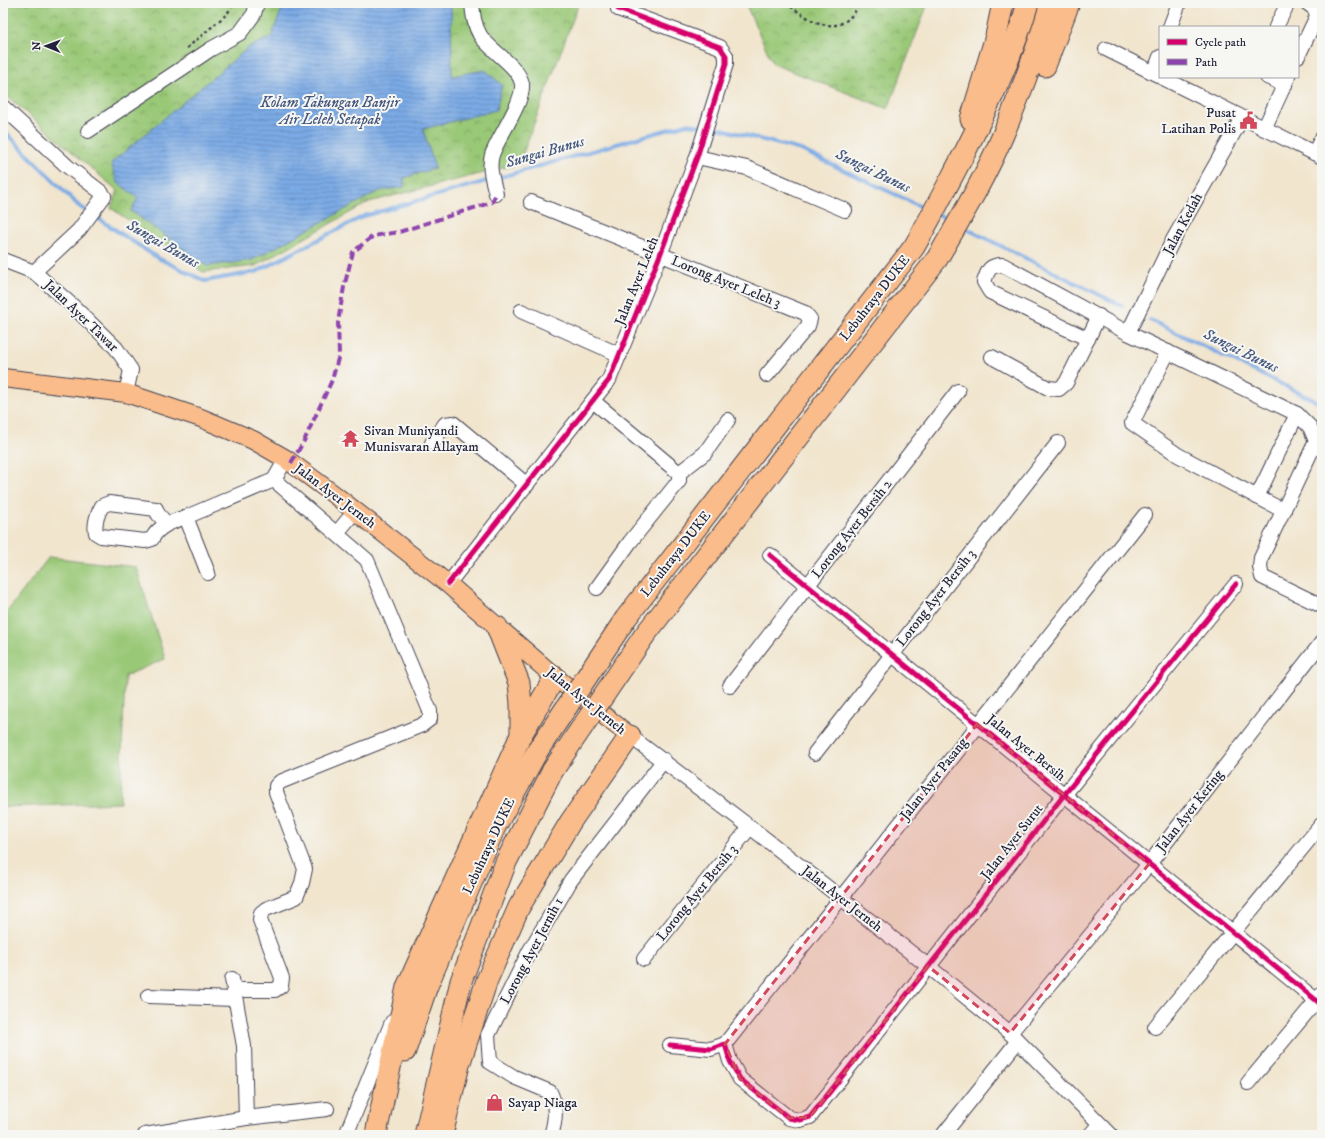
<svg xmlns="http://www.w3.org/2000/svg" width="1325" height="1138" font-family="'IM FELL DW Pica',serif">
  <defs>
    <pattern id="park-crowns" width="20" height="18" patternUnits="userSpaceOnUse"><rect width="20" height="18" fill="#99c876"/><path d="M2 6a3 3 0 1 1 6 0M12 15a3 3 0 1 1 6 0" fill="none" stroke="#7ca262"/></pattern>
    <pattern id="water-rules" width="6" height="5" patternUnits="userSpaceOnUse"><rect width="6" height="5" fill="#7baae5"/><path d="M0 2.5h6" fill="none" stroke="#648abb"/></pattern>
  </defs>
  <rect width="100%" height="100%" fill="#f6f6f2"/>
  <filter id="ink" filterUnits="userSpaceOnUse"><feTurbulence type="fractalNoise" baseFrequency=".025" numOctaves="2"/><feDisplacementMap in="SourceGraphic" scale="8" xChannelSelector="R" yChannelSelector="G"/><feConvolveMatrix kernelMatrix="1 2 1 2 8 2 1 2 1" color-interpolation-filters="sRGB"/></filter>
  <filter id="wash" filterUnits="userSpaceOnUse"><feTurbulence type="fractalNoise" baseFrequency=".012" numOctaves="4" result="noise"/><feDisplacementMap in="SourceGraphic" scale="16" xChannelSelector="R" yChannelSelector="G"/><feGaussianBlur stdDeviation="0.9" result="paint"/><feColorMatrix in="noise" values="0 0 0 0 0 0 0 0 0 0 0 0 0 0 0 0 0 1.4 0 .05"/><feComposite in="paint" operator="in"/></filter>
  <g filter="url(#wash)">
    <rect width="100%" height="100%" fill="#f1e5cd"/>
    <path fill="#99c876" stroke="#5e7558" d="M49 557 136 567 165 659 125 676 120 803 3 807V617Z"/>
    <g fill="url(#park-crowns)" stroke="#5e7558">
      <path d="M3 3H579L519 164 369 202 255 266 203 272 111 208 118 191 9 98 3 86Z"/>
      <path d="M745 3H928L888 109 773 64Z"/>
    </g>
    <path fill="url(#water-rules)" stroke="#4e6690" d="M284 3H451L452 76 485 70 502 85 496 110 423 129 435 168 404 178V187L379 191 252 260 207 266 131 211 138 198 117 182 111 163 249 47 271 38Z"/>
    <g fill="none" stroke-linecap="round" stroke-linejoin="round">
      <g stroke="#7baae5" stroke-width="4">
        <path d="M3 130 79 206 158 258 205 281 256 272 364 216 687 124 722 129 801 150 928 210"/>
        <path d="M938 214 951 221"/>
        <path d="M963 227 1122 306"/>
        <path d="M1150 320 1322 404"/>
      </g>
    </g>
  </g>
  <g filter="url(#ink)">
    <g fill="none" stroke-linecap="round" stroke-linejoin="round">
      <defs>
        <g id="minor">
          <path d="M472 3C473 14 474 25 480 35 489 50 519 66 522 84 524 102 498 137 492 155 488 168 493 181 496 194"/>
          <path d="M1170 27 1179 3"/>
          <path d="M1276 27 1288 3"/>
          <path d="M1106 49 1160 76"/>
          <path d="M1298 56 1317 16 1315 9 1307 3"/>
          <path d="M1154 73 1160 57"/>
          <path d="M1161 77 1322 157"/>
          <path d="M1267 77 1285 85"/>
          <path d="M3 107 67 166 101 192 104 196 79 230 34 272"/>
          <path d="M1264 129 1288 77"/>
          <path d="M88 131 211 49 240 33 254 14 257 3"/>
          <path d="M1314 153 1322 138"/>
          <path d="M697 157 747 168 845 210"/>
          <path d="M531 202 805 313 810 319 808 326 767 375"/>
          <path d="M3 260 34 272 74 307 116 348 131 370 126 393"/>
          <path d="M521 311 620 355"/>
          <path d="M1128 333 1173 240 1242 118"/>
          <path d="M1088 339 990 292 984 282C988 270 989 265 1003 265L1128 333 1297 414 1310 427 1316 441 1261 558 1260 567 1262 577 1322 606"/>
          <path d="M1168 352 1132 423 1178 455 1284 511"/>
          <path d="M992 357 1048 388 1059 389 1066 383 1099 316"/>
          <path d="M593 401 679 473"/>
          <path d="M432 443 445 424 453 423 527 485"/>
          <path d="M679 473 705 453 728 420"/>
          <path d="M1257 497 1297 414"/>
          <path d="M186 517 274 480 286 459"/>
          <path d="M167 524 158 514 156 509 109 503 102 506C98 513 94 524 96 533L101 536 145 541 152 539C158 526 173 521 186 517L208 573"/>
          <path d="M337 533 355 511"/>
          <path d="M770 555 1322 1005"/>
          <path d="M448 584 609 380 660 255 697 157 726 64V56L720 47 618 9"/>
          <path d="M597 588 630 542 679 481V473"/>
          <path d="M730 686 958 391"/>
          <path d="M630 736 750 827 928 966 1010 1033 1111 1135"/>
          <path d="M815 753 1058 443"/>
          <path d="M644 959 750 827"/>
          <path d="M232 979 244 1046 246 1118"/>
          <path d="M234 990H275L281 986 282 978 260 920 261 913 266 909 296 897 302 883 305 869 276 792V786L280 782 422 725 430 719V711L367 560 274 480"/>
          <path d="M148 996 235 999"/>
          <path d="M1155 1027 1322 824"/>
          <path d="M1010 1033 1149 864 1322 642"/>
          <path d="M725 1044 1145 515"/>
          <path d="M670 1045 711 1049 725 1044 730 1061 740 1079 789 1118 800 1120 810 1117 1064 795 1236 584"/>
          <path d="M1248 1083 1322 994"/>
          <path d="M145 1135 246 1118 327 1109"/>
          <path d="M346 1135 392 1022"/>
          <path d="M551 1135C556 1120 557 1106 550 1092L514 1077 490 1062 488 1035 529 952 571 880 664 760"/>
          <path d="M943 1135 1017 1042"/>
          <path d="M1090 1135 1099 1125"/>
        </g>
        <path id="major" d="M3 378 126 393 201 418 253 440 286 459 336 496 448 584 555 677 630 736"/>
        <g id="highway">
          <path d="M1045 66 1069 3"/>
          <path d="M971 119 996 36 1003 3"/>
          <path d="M626 618 914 247C932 216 948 184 965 152 989 104 1013 56 1028 3"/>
          <path d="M497 627 519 683 521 704V734"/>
          <path d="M644 636 937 259C960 219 985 178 1003 135 1021 92 1038 48 1051 3"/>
          <path d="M405 1051 427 986 495 827 538 750"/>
          <path d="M377 1129 407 987 521 735 555 677"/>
          <path d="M425 1135 461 981 506 862 553 770"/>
          <path d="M442 1135 459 1065 487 980 519 907 571 821 630 736"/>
        </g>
      </defs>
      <use href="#minor" stroke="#413f51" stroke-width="16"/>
      <use href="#major" stroke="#413f51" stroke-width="20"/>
      <use href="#highway" stroke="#413f51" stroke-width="23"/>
      <g stroke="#413f51" stroke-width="2.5" stroke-dasharray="3 3" stroke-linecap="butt">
        <path d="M786 3C812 22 840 42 860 3"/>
        <path d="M187 48 227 14 234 3"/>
      </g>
      <use href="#minor" stroke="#fff" stroke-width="14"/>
      <use href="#major" stroke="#f9bc8a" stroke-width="18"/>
      <use href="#highway" stroke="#f9bc8a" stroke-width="21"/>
      <defs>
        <g id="highway-bridge">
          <path d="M538 750 626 618"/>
          <path d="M553 770 644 636"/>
        </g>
      </defs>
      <use href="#highway-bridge" stroke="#413f51" stroke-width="23" stroke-linecap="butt"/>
      <use href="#highway-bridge" stroke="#f9bc8a" stroke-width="21"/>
      <path stroke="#8e44ad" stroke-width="4" stroke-dasharray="8 4" stroke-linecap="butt" d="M291 463 304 441 332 380 339 355 338 322 344 287 353 252 373 236 399 232 480 206 492 202 496 194"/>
      <defs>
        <g id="cycleway">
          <path d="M770 555 1322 1005"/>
          <path d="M448 584 609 380 660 255 697 157 726 64V56L720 47 618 9"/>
          <path d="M670 1045 711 1049 725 1044 730 1061 740 1079 789 1118 800 1120 810 1117 1064 795 1236 584"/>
        </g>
      </defs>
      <use href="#cycleway" stroke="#f6f6f2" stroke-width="8"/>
      <use href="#cycleway" stroke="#d6006c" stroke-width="5"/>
    </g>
  </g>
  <path fill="#d1495b" fill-opacity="0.2" stroke="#d1495b" stroke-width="3" stroke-dasharray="8 5" stroke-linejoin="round" d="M977 724 1149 864 1010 1033 928 966 810 1117 789 1118 740 1079 725 1044Z"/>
  <defs>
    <symbol id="civic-bare" viewBox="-9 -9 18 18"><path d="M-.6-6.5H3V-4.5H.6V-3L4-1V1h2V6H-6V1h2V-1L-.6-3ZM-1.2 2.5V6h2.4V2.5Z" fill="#d1495b" stroke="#f6f6f2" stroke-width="2.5" paint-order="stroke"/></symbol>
    <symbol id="temple-bare" viewBox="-9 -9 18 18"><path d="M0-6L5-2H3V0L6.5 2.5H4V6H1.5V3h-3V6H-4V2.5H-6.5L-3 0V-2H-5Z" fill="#d1495b" stroke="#f6f6f2" stroke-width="2.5" paint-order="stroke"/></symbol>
    <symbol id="shop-bare" viewBox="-9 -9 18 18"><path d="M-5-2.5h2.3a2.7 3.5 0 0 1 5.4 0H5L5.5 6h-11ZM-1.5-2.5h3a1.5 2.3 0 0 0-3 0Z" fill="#d1495b" stroke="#f6f6f2" stroke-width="2.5" paint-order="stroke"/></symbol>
  </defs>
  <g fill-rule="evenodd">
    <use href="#civic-bare" x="1236" y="108" width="25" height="25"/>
    <use href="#temple-bare" x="338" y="426" width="25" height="25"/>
    <use href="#shop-bare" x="482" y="1090" width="25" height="25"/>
  </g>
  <g text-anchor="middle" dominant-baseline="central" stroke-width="4" stroke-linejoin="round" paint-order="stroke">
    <g font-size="14" fill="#22223b" stroke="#f6f6f2" text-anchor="start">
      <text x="1236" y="113" text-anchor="end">Pusat<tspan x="1236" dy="16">Latihan Polis</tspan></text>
      <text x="364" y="431">Sivan Muniyandi<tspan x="364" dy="16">Munisvaran Allayam</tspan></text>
      <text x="508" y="1103">Sayap Niaga</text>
    </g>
    <g font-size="14" fill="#22223b" stroke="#f6f6f2">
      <text transform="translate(1183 224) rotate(-62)">Jalan Kedah</text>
      <text transform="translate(637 281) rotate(-68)">Jalan Ayer Leleh</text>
      <text transform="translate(726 282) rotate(22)">Lorong Ayer Leleh 3</text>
      <text transform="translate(875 298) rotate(-52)">Lebuhraya DUKE</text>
      <text transform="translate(81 316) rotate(44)">Jalan Ayer Tawar</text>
      <text transform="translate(335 496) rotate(37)">Jalan Ayer Jerneh</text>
      <text transform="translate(852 529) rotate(-52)">Lorong Ayer Bersih 2</text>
      <text transform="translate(676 554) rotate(-52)">Lebuhraya DUKE</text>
      <text transform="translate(936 598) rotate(-52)">Lorong Ayer Bersih 3</text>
      <text transform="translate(586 701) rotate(39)">Jalan Ayer Jerneh</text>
      <text transform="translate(1026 748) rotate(39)">Jalan Ayer Bersih</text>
      <text transform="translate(934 779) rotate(-52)">Jalan Ayer Pasang</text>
      <text transform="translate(1190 811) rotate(-52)">Jalan Ayer Kering</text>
      <text transform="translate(1012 842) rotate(-52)">Jalan Ayer Surut</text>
      <text transform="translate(489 846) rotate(-65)">Lebuhraya DUKE</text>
      <text transform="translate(697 893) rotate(-51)">Lorong Ayer Bersih 3</text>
      <text transform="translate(842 899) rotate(38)">Jalan Ayer Jerneh</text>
      <text transform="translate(532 951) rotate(-62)">Lorong Ayer Jernih 1</text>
    </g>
    <g font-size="15" font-style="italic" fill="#46587f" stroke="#f6f6f2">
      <text x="330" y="102">Kolam Takungan Banjir<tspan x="330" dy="17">Air Leleh Setapak</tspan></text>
      <text transform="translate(545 152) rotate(-16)">Sungai Bunus</text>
      <text transform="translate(873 171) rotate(26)">Sungai Bunus</text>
      <text transform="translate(163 244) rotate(30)">Sungai Bunus</text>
      <text transform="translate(1241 351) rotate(26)">Sungai Bunus</text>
    </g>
  </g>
  <rect width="1325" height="1138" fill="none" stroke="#f6f6f2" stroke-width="16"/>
  <rect x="1159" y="26" width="140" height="52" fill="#f6f6f2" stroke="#a1a1a9"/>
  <rect x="1167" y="39" width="20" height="6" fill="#d6006c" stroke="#a1a1a9"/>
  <text x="1195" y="46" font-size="12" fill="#22223b">Cycle path</text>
  <rect x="1167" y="59" width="20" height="6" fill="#8e44ad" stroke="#a1a1a9"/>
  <text x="1195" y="66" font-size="12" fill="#22223b">Path</text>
  <g transform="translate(46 46) rotate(271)" stroke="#f6f6f2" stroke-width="3" paint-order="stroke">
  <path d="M0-3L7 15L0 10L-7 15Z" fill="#22223b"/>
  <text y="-6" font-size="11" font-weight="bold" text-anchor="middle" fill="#22223b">N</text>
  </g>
</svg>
